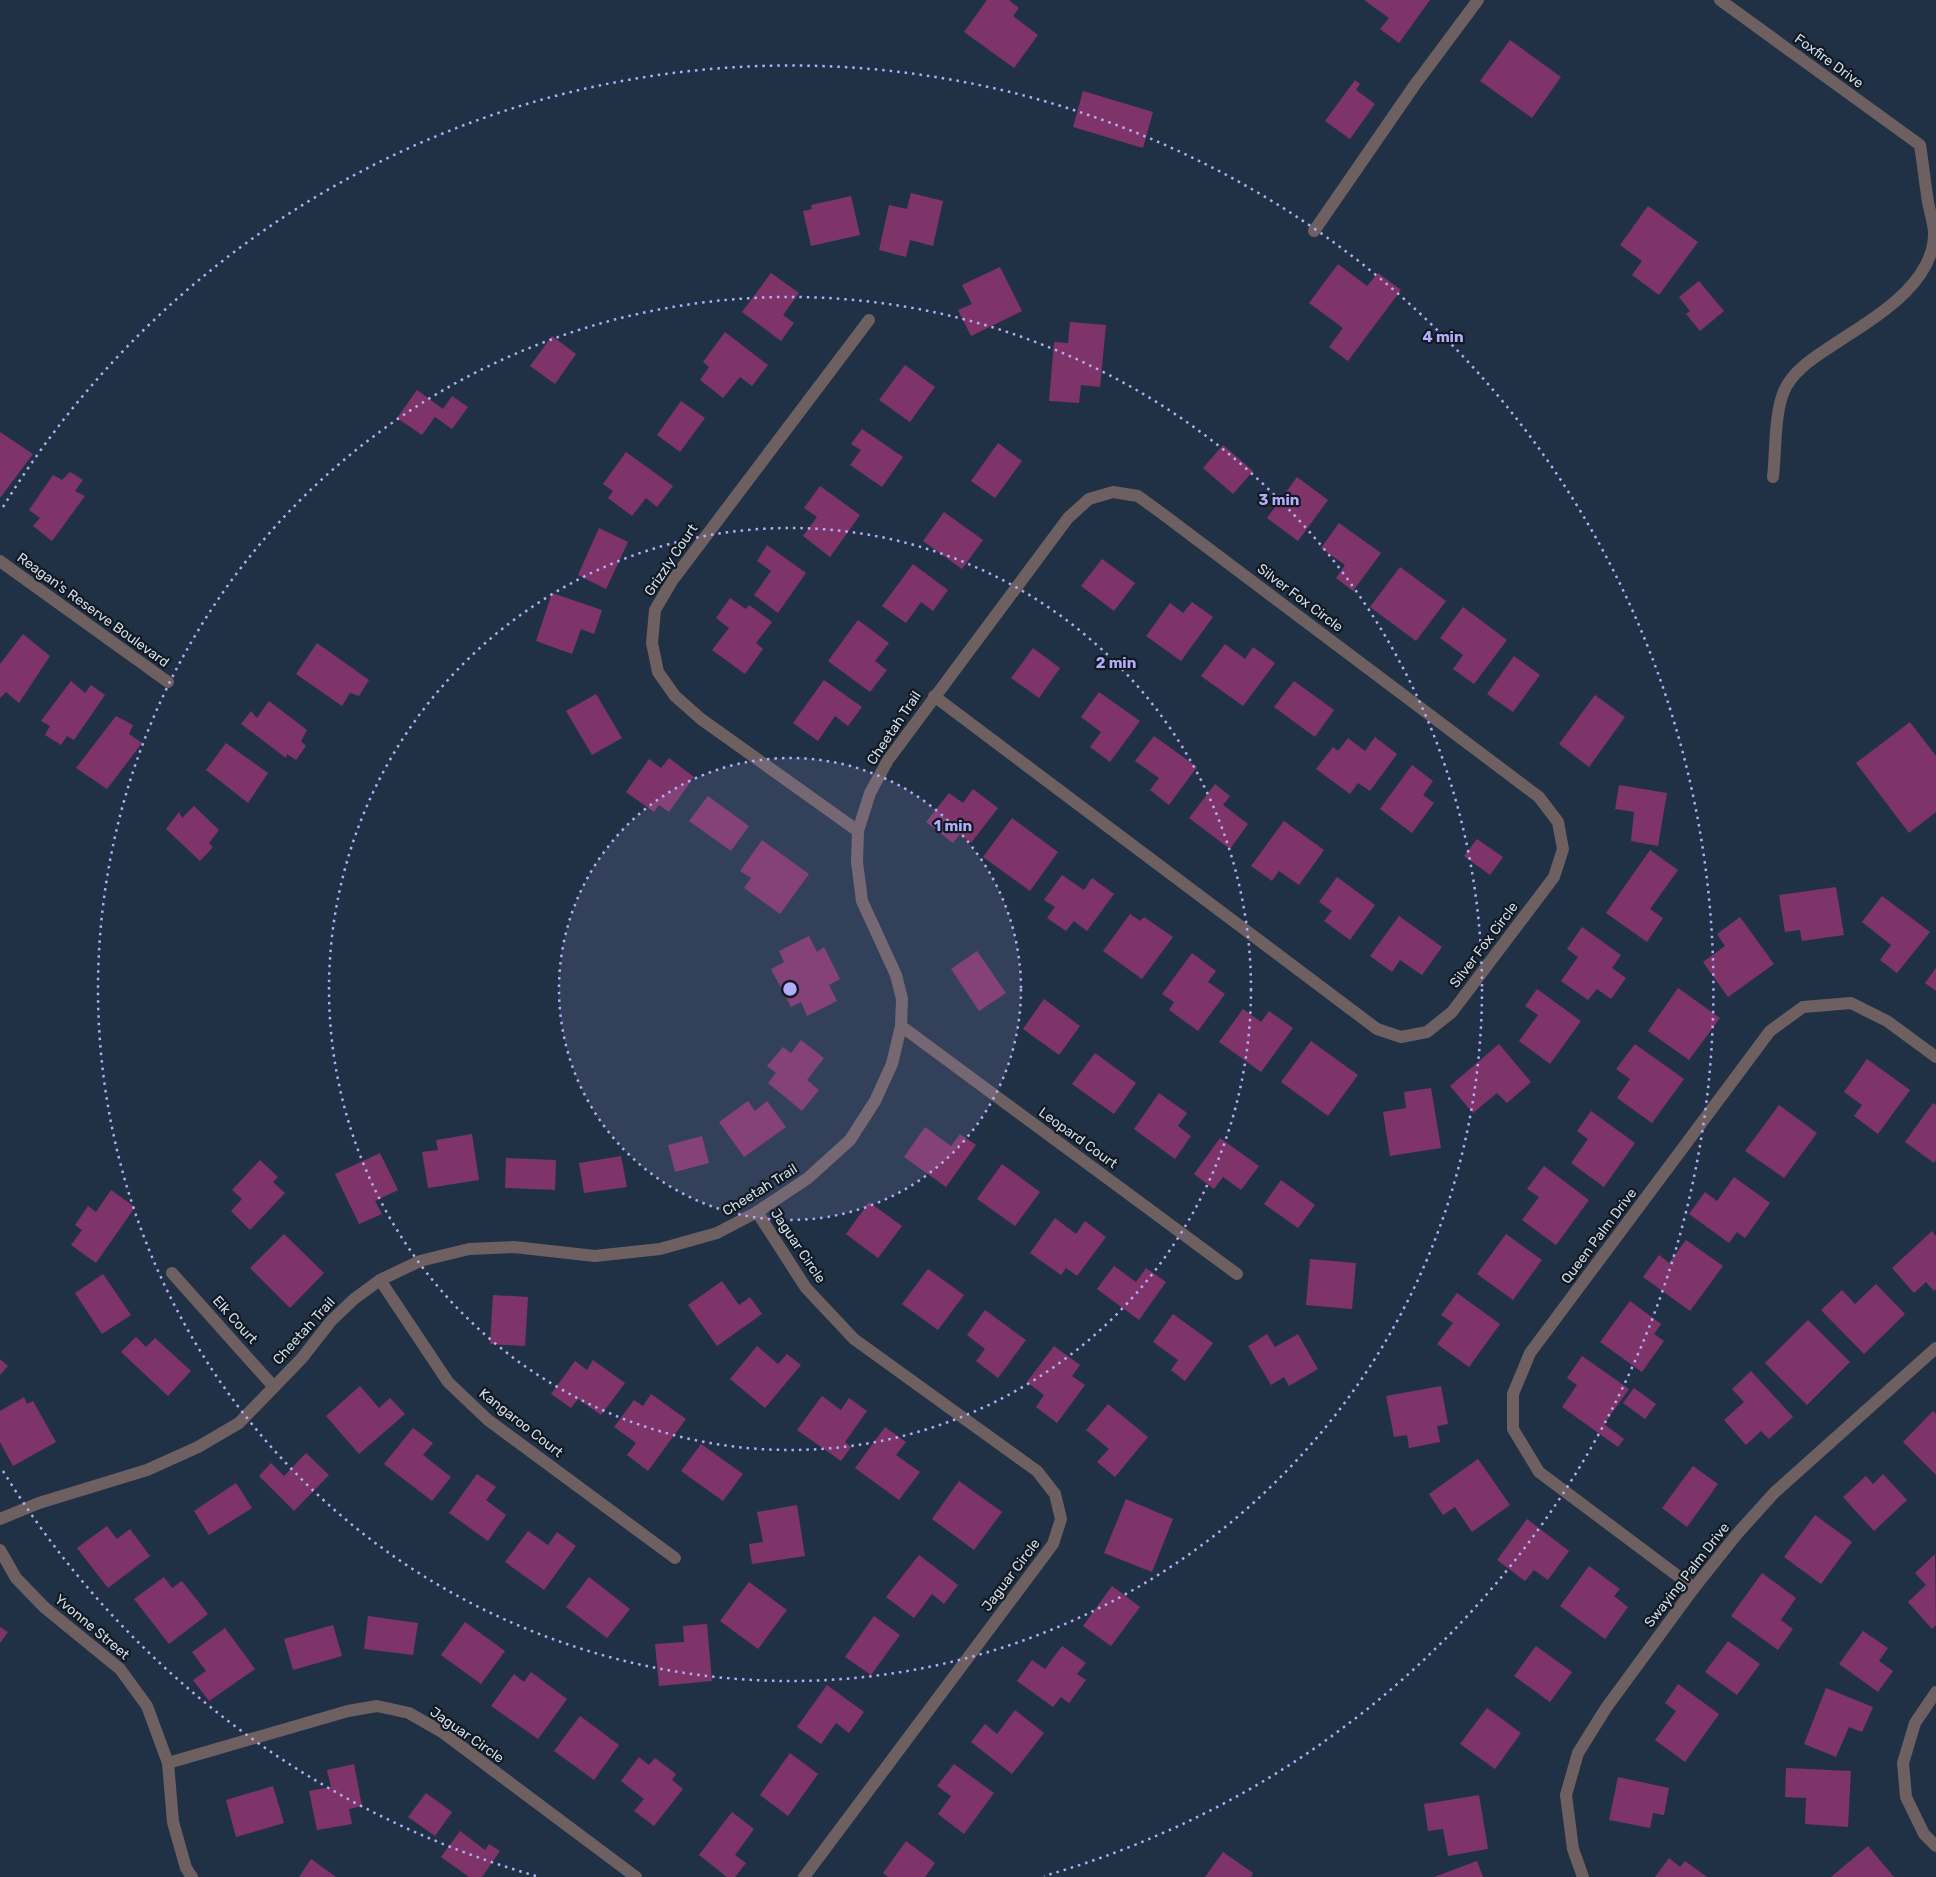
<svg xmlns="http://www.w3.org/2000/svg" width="1936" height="1877" font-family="Rubik,sans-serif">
  <rect width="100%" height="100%" fill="#213145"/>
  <g fill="#7e3468">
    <path d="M987 0H1009L1019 8 1013 16 1038 35 1014 68 964 32Z"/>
    <path d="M1364 0H1430L1399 43 1380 29 1389 18Z"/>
    <path d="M1510 40 1561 77 1532 118 1480 81Z"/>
    <path d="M1355 80 1360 84 1356 90 1375 104 1350 139 1325 121Z"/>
    <path d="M1083 91 1153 112 1143 148 1073 127Z"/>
    <path d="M911 193 943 201 933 246 910 240 906 257 879 250 889 205 907 209Z"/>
    <path d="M851 196 860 235 811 246 803 211 812 209 811 205Z"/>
    <path d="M1648 206 1698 242 1659 295 1632 275 1642 261 1620 245Z"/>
    <path d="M1338 264 1367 286 1378 273 1401 290 1348 361 1329 347 1343 328 1309 303Z"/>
    <path d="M1000 267 1022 311 971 336 958 310 972 304 962 285Z"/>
    <path d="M771 273 799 293 783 315 794 323 781 341 742 312Z"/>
    <path d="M1699 281 1724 311 1700 331 1686 314 1690 311 1679 297Z"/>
    <path d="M1070 322 1106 325 1100 387 1081 385 1079 403 1049 401 1054 342 1068 343Z"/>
    <path d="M725 332 768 365 752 386 740 377 723 398 700 380 709 367 703 362Z"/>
    <path d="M552 336 576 354 555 384 530 366Z"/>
    <path d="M905 365 935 387 910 422 879 400Z"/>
    <path d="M417 390 443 409 452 396 468 407 452 429 435 417 422 435 397 418Z"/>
    <path d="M681 401 705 418 680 452 657 435Z"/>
    <path d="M862 429 903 457 882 487 850 465 861 450 851 444Z"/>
    <path d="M0 432 33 454 0 498Z"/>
    <path d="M998 443 1022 461 995 498 971 481Z"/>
    <path d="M1223 445 1253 471 1233 494 1203 468Z"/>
    <path d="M626 452 673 486 657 507 646 498 632 516 608 498 613 491 603 484Z"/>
    <path d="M70 472 83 480 75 491 85 496 52 541 33 526 40 518 29 510 53 475 62 480Z"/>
    <path d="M1297 477 1328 500 1298 541 1267 518Z"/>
    <path d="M820 486 860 515 830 557 803 536 817 517 804 508Z"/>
    <path d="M944 512 983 540 962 569 923 541Z"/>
    <path d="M1339 523 1381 553 1353 591 1336 578 1345 565 1321 548Z"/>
    <path d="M599 528 628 542 606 589 578 575Z"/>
    <path d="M767 545 806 573 778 613 754 595 771 571 757 561Z"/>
    <path d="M1102 559 1135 583 1114 611 1081 586Z"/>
    <path d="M913 564 948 590 933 611 921 602 906 623 882 606Z"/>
    <path d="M1400 567 1446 601 1416 641 1370 607Z"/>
    <path d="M552 593 602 610 594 634 581 629 572 654 536 641Z"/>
    <path d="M730 598 746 609 749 605 772 622 756 643 763 649 745 674 712 650 729 628 716 618Z"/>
    <path d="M1192 602 1213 617 1181 661 1146 636 1170 603 1183 613Z"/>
    <path d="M1463 607 1507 640 1474 684 1453 669 1463 655 1440 638Z"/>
    <path d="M858 620 889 643 875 661 887 670 870 692 828 661Z"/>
    <path d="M23 634 50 656 19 703 6 692 0 698V664Z"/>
    <path d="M317 643 369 680 359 696 350 693 342 706 296 674Z"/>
    <path d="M1225 644 1245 659 1253 647 1275 663 1243 706 1201 676Z"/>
    <path d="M1033 648 1060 668 1039 698 1011 678Z"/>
    <path d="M1514 656 1540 675 1513 712 1487 694Z"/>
    <path d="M824 680 862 707 848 726 835 716 818 741 793 723Z"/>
    <path d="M71 681 85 693 91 685 105 695 74 740 67 736 61 745 45 735 50 726 41 721Z"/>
    <path d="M1294 681 1334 710 1315 737 1274 707Z"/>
    <path d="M1099 692 1140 721 1110 762 1090 747 1101 732 1081 717Z"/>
    <path d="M596 694 622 738 592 755 566 711Z"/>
    <path d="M1595 695 1625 717 1589 767 1559 744Z"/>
    <path d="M269 701 307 730 301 741 306 746 296 760 287 754 286 758 241 724 251 711 257 718Z"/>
    <path d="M116 716 133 725 129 734 142 743 107 789 76 768Z"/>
    <path d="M1910 722 1936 756V812L1909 833 1856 763Z"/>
    <path d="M1154 736 1197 767 1169 805 1150 790 1159 778 1135 761Z"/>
    <path d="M1375 737 1397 754 1370 791 1358 783 1350 794 1316 769 1333 747 1338 751 1348 738 1365 751Z"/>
    <path d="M226 743 268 773 248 803 206 770Z"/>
    <path d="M669 758 694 777 669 812 659 805 654 812 626 792 649 759 661 768Z"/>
    <path d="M1412 765 1433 781 1423 795 1434 803 1412 833 1380 809Z"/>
    <path d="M1215 784 1230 796 1223 805 1248 824 1230 849 1189 818Z"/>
    <path d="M1619 785 1667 793 1658 846 1631 841 1634 812 1615 809Z"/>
    <path d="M973 789 998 808 971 843 960 834 953 843 926 822 949 793 963 803Z"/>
    <path d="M708 796 749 826 731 851 689 821Z"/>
    <path d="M194 806 219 830 209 843 213 847 200 861 166 829 179 812 182 818Z"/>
    <path d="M1012 818 1058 852 1030 891 983 857Z"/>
    <path d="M1284 821 1324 850 1299 885 1279 871 1272 881 1251 866Z"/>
    <path d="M1477 839 1503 857 1490 875 1464 856Z"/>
    <path d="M762 840 809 874 780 914 744 888 751 878 740 871Z"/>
    <path d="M1650 850 1678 870 1650 909 1663 918 1647 942 1606 913Z"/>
    <path d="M1062 875 1084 890 1092 878 1114 894 1087 931 1074 921 1066 931 1047 918 1055 907 1044 900Z"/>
    <path d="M1337 877 1375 905 1350 940 1324 921 1332 911 1319 902Z"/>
    <path d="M1836 887 1844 935 1802 941 1800 930 1785 932 1779 895Z"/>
    <path d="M1882 896 1930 932 1897 973 1880 960 1891 945 1862 922Z"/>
    <path d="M1130 914 1140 921 1144 917 1173 937 1142 979 1103 951Z"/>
    <path d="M1399 916 1442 947 1422 975 1400 960 1392 972 1370 956Z"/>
    <path d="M1740 917 1774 964 1728 997 1703 962 1725 946 1717 934Z"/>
    <path d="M1582 927 1621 955 1612 968 1626 978 1611 999 1597 989 1588 1000 1561 981 1578 957 1567 949Z"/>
    <path d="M809 936 817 952 824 947 840 979 829 985 837 1001 807 1016 801 1002 791 1007 771 969 784 962 779 951Z"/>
    <path d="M977 951 1006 993 979 1011 951 969Z"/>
    <path d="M1192 953 1216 971 1208 982 1225 994 1198 1031 1169 1010 1174 1002 1162 994Z"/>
    <path d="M1936 968V991L1925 983Z"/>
    <path d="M1678 988 1720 1018 1689 1060 1648 1031Z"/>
    <path d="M1537 989 1581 1021 1550 1064 1519 1041 1538 1015 1525 1006Z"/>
    <path d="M1044 999 1080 1026 1059 1055 1023 1029Z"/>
    <path d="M1243 1009 1261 1022 1269 1011 1293 1028 1261 1072 1219 1042Z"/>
    <path d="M801 1040 824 1058 807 1080 819 1090 802 1111 768 1083 776 1073 767 1066 783 1047 791 1053Z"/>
    <path d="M1311 1041 1358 1075 1328 1116 1281 1082Z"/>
    <path d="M1499 1044 1531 1082 1507 1103 1497 1093 1473 1113 1450 1086Z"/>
    <path d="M1635 1044 1684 1079 1652 1123 1617 1098 1630 1079 1616 1069Z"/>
    <path d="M1095 1053 1136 1083 1114 1114 1072 1084Z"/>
    <path d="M1867 1059 1910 1090 1878 1134 1854 1116 1862 1105 1844 1092Z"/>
    <path d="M1431 1088 1441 1148 1390 1156 1383 1112 1406 1108 1404 1092Z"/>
    <path d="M1159 1093 1187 1113 1178 1126 1191 1136 1175 1159 1134 1129Z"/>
    <path d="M748 1101 755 1111 767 1101 786 1127 744 1157 719 1122Z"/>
    <path d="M1933 1103 1936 1105V1160L1934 1163 1905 1142Z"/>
    <path d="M1779 1105 1817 1133 1784 1178 1745 1151Z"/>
    <path d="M1591 1111 1635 1143 1604 1187 1571 1163 1588 1139 1577 1131Z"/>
    <path d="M925 1127 951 1146 960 1134 976 1145 946 1187 904 1157Z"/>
    <path d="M472 1134 479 1180 428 1188 422 1152 438 1150 436 1140Z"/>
    <path d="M702 1136 709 1163 675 1172 668 1145Z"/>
    <path d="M1220 1138 1259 1166 1241 1190 1223 1177 1214 1189 1194 1174Z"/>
    <path d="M380 1153 398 1190 375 1201 382 1214 359 1224 335 1174Z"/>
    <path d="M621 1156 627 1187 584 1193 579 1163Z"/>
    <path d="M506 1158 556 1160 555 1190 505 1188Z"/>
    <path d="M260 1160 278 1177 273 1182 285 1193 250 1230 231 1211 242 1199 232 1190Z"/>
    <path d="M1002 1164 1040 1192 1015 1226 977 1199Z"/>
    <path d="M1544 1166 1589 1200 1556 1245 1522 1220 1539 1197 1527 1189Z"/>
    <path d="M1734 1177 1770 1203 1745 1238 1737 1232 1729 1243 1689 1214 1705 1192 1717 1201Z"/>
    <path d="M1281 1180 1315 1205 1298 1228 1264 1204Z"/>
    <path d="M111 1190 135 1207 96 1263 71 1245 82 1230 75 1225 88 1206 96 1212Z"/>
    <path d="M869 1202 902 1226 878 1258 846 1234Z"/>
    <path d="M1055 1218 1076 1234 1085 1221 1106 1237 1077 1276 1066 1268 1061 1275 1030 1253Z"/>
    <path d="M1932 1231 1936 1236V1289L1934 1291 1926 1282 1914 1293 1892 1268Z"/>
    <path d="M284 1234 324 1273 290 1308 250 1268Z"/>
    <path d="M1506 1234 1542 1260 1513 1300 1477 1274Z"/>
    <path d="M1686 1240 1723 1266 1690 1311 1643 1277 1659 1255 1669 1263Z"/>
    <path d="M1310 1259 1356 1263 1352 1309 1306 1305Z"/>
    <path d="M1114 1266 1136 1282 1146 1268 1166 1282 1139 1320 1097 1289Z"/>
    <path d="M928 1269 964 1295 938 1330 902 1304Z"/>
    <path d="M103 1274 131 1315 102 1334 75 1293Z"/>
    <path d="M722 1281 739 1305 750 1297 762 1314 717 1346 688 1305Z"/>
    <path d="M1876 1284 1905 1314 1864 1354 1821 1310 1842 1290 1855 1304Z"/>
    <path d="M1457 1293 1500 1324 1469 1367 1437 1344 1453 1323 1441 1315Z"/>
    <path d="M493 1295 528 1297 525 1346 490 1344Z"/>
    <path d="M1630 1301 1661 1324 1654 1334 1664 1341 1642 1372 1600 1342Z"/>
    <path d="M985 1310 1026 1340 998 1378 976 1361 985 1349 967 1335Z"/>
    <path d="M1173 1314 1213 1343 1185 1381 1171 1370 1178 1360 1153 1342Z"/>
    <path d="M1808 1320 1850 1362 1807 1405 1765 1363Z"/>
    <path d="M1267 1334 1275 1347 1298 1334 1318 1369 1289 1386 1284 1377 1271 1385 1248 1346Z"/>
    <path d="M136 1337 146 1347 155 1338 191 1371 168 1396 121 1352Z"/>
    <path d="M757 1346 778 1364 787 1354 801 1365 765 1408 730 1379Z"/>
    <path d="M1054 1346 1080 1365 1072 1376 1085 1385 1057 1423 1036 1407 1044 1395 1027 1382Z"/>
    <path d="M1582 1356 1629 1389 1604 1424 1624 1439 1618 1447 1562 1407 1577 1385 1567 1378Z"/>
    <path d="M0 1359 8 1366 0 1375Z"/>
    <path d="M593 1360 625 1383 601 1415 578 1399 571 1408 551 1394 575 1361 587 1370Z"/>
    <path d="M1751 1371 1793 1417 1769 1439 1761 1431 1746 1445 1724 1420 1744 1402 1732 1389Z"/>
    <path d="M360 1386 379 1408 390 1398 405 1414 359 1454 326 1416Z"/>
    <path d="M1441 1386 1448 1424 1437 1426 1440 1442 1409 1448 1407 1435 1394 1437 1386 1396Z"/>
    <path d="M1634 1388 1656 1404 1645 1419 1623 1403Z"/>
    <path d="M651 1394 686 1419 648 1471 627 1455 636 1443 614 1427 634 1400 643 1406Z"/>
    <path d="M822 1396 841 1410 849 1398 867 1411 845 1442 851 1447 841 1461 797 1430Z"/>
    <path d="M24 1397 27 1404 33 1401 56 1442 13 1466 0 1442V1411Z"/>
    <path d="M1108 1404 1148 1437 1115 1477 1097 1462 1109 1449 1086 1430Z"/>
    <path d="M1933 1411 1936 1414V1475L1903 1442Z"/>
    <path d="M885 1427 906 1442 896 1455 920 1472 899 1500 855 1468Z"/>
    <path d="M413 1428 433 1443 423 1455 451 1477 432 1501 384 1464Z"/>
    <path d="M701 1444 743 1474 723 1501 681 1471Z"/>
    <path d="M306 1453 329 1475 294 1511 259 1476 271 1463 284 1476Z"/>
    <path d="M1478 1459 1510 1505 1472 1532 1455 1507 1443 1515 1429 1494Z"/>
    <path d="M1693 1466 1718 1484 1687 1527 1662 1508Z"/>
    <path d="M477 1474 496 1487 486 1500 506 1515 488 1541 449 1513Z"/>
    <path d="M1883 1474 1907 1500 1874 1531 1843 1497 1866 1476 1873 1484Z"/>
    <path d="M959 1481 1002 1512 974 1550 932 1519Z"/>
    <path d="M236 1483 252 1508 209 1535 194 1511Z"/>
    <path d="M1126 1499 1173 1519 1152 1572 1104 1553Z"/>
    <path d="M797 1505 805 1556 752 1564 749 1544 763 1542 757 1512Z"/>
    <path d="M1815 1515 1852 1542 1821 1584 1784 1557Z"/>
    <path d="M1527 1519 1569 1551 1548 1580 1534 1570 1525 1581 1497 1560Z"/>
    <path d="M107 1526 117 1539 130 1529 150 1556 108 1588 77 1548Z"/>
    <path d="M528 1531 548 1545 557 1532 576 1546 544 1590 505 1562Z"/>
    <path d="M1935 1554 1936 1625 1932 1629 1908 1602 1926 1585 1915 1573Z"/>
    <path d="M919 1555 958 1585 944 1604 932 1594 914 1618 886 1597Z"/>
    <path d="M1589 1566 1620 1589 1614 1596 1628 1607 1605 1639 1560 1606Z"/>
    <path d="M1762 1573 1796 1598 1781 1620 1793 1629 1778 1650 1731 1616Z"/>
    <path d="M164 1577 172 1588 182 1581 208 1614 169 1644 134 1599Z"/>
    <path d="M589 1577 630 1609 607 1638 566 1607Z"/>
    <path d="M749 1582 787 1610 758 1649 720 1621Z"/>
    <path d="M1112 1586 1140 1607 1111 1646 1083 1626Z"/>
    <path d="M368 1616 418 1623 413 1655 364 1649Z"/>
    <path d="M874 1616 900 1635 871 1675 845 1657Z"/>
    <path d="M465 1622 505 1651 481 1684 441 1655Z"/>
    <path d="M707 1624 712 1681 659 1686 655 1644 684 1642 683 1626Z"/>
    <path d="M333 1625 342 1656 293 1670 284 1639Z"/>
    <path d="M0 1627 8 1632 0 1643Z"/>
    <path d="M225 1628 255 1669 209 1701 193 1680 206 1671 192 1652Z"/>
    <path d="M1863 1631 1888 1648 1879 1661 1893 1671 1878 1692 1839 1664Z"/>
    <path d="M1728 1641 1760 1664 1737 1695 1705 1672Z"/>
    <path d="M1062 1646 1086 1663 1077 1674 1086 1680 1069 1703 1061 1697 1053 1707 1017 1681 1032 1660 1045 1669Z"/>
    <path d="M1536 1646 1572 1672 1550 1702 1514 1676Z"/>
    <path d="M531 1672 567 1699 538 1739 491 1706 514 1674 524 1682Z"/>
    <path d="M1678 1684 1719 1714 1685 1762 1655 1740 1676 1711 1665 1703Z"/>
    <path d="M827 1685 864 1712 849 1733 836 1723 821 1744 797 1727Z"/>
    <path d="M1826 1688 1873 1707 1862 1732 1849 1727 1836 1757 1804 1744Z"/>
    <path d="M1487 1708 1521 1733 1495 1769 1460 1744Z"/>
    <path d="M1015 1710 1044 1733 1012 1774 971 1742 985 1724 997 1734Z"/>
    <path d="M580 1716 619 1745 594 1780 554 1751Z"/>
    <path d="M790 1753 818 1774 788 1816 760 1795Z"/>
    <path d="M639 1757 649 1765 655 1758 676 1774 672 1780 683 1789 654 1826 634 1811 644 1799 621 1781Z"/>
    <path d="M354 1764 362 1806 349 1809 352 1824 317 1830 309 1791 331 1787 327 1770Z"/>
    <path d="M954 1764 994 1793 964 1834 938 1814 951 1796 937 1786Z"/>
    <path d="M1786 1768 1851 1771 1848 1827 1805 1824 1806 1798 1785 1797Z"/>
    <path d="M1618 1777 1669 1788 1664 1815 1653 1813 1650 1828 1609 1820Z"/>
    <path d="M273 1786 284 1823 236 1837 226 1800Z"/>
    <path d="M426 1793 452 1812 435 1836 408 1817Z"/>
    <path d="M1479 1795 1488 1849 1448 1856 1443 1829 1428 1831 1424 1804Z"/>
    <path d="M732 1812 754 1829 735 1855 746 1863 735 1877H727L699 1855Z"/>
    <path d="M460 1831 485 1850 489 1844 500 1851 482 1877H469L441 1857Z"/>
    <path d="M906 1841 935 1863 925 1877H888L883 1873Z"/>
    <path d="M1868 1846 1894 1877H1831Z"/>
    <path d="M1223 1852 1253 1873 1251 1877H1205Z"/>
    <path d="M1669 1858 1680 1867 1685 1861 1707 1877H1655Z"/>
    <path d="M311 1859 336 1877H299Z"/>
    <path d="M1477 1861 1483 1877H1434Z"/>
  </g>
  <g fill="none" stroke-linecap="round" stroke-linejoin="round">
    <g stroke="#6e5f61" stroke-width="12">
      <path d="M1720 0 1920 145C1923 164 1925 183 1928 202 1930 212 1933 222 1934 231 1936 285 1870 320 1833 345 1815 357 1793 370 1784 391 1774 415 1776 451 1773 477"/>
      <path d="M1314 231 1414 86 1478 0"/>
      <path d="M0 561 168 682"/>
      <path d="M858 831 701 719 675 696 658 672 652 643 655 610 672 581 869 320"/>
      <path d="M901 1026 1237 1274"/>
      <path d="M757 1212 806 1288 854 1339 1037 1471 1055 1494 1061 1519 1053 1544 804 1877"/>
      <path d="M172 1273 274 1387"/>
      <path d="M380 1280 448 1382 488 1420 675 1558"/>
      <path d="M0 1519 39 1503 147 1470 198 1447 239 1423 302 1358 331 1321 354 1299 380 1280 420 1261 469 1249 514 1247 595 1256 660 1249 717 1233 757 1212 808 1178 850 1140 875 1101 892 1064 901 1026 902 999 896 975 862 901 857 862 858 831 870 793 888 760 1068 518 1089 499 1113 492 1138 496 1160 512 1539 797 1558 822 1563 849 1554 877 1452 1012 1427 1032 1401 1037 1377 1029 934 696"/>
      <path d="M0 1550 16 1578 44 1607 120 1669 147 1706 168 1763 173 1822 186 1868 192 1877"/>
      <path d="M1694 1588 1539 1472 1513 1429V1394L1530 1353 1770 1031 1803 1007 1851 1003 1887 1021 1936 1057"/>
      <path d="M1936 1692 1915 1723 1903 1763 1906 1797 1924 1834 1936 1846"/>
      <path d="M168 1763 348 1711 377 1706 409 1713 442 1732 636 1877"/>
      <path d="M1583 1877 1573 1849 1566 1795 1578 1753 1606 1708 1694 1588 1737 1534 1774 1493 1936 1348"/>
    </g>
  </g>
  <circle cx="790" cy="989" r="231" fill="#b3adf9" fill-opacity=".12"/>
  <g fill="none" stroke="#b3adf9" stroke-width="2.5" stroke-dasharray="2.5 5">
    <circle cx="790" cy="989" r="231"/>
    <circle cx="790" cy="989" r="461"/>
    <circle cx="790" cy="989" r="692"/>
    <path d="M536 1876A923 923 0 0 1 3 1471M3 507A923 923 0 1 1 1044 1876"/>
  </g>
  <g text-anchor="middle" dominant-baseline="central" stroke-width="4.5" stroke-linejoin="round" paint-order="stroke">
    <g font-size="14" fill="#d1dce9" stroke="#111922">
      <text transform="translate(1829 61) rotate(36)">Foxfire Drive</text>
      <text transform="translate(671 560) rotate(-56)">Grizzly Court</text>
      <text transform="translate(1300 598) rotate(37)">Silver Fox Circle</text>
      <text transform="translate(93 610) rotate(36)">Reagan's Reserve Boulevard</text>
      <text transform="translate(894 728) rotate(-56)">Cheetah Trail</text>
      <text transform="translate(1484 945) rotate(-53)">Silver Fox Circle</text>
      <text transform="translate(1078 1138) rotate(36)">Leopard Court</text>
      <text transform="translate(760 1190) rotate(-32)">Cheetah Trail</text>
      <text transform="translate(1599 1236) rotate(-53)">Queen Palm Drive</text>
      <text transform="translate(798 1246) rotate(56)">Jaguar Circle</text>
      <text transform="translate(235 1320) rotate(48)">Elk Court</text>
      <text transform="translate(304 1331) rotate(-48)">Cheetah Trail</text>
      <text transform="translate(521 1423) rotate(38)">Kangaroo Court</text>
      <text transform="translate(1011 1575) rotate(-53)">Jaguar Circle</text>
      <text transform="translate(1687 1575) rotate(-52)">Swaying Palm Drive</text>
      <text transform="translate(92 1627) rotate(40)">Yvonne Street</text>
      <text transform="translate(467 1735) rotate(35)">Jaguar Circle</text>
    </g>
  </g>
  <circle cx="790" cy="989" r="8" fill="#b3adf9" stroke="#111922" stroke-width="2.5"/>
  <g font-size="15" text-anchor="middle" font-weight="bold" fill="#b3adf9" stroke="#111922" stroke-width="4.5" stroke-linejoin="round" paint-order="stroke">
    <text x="1443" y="342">4 min</text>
    <text x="1279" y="505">3 min</text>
    <text x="1116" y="668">2 min</text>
    <text x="953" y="831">1 min</text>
  </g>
</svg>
